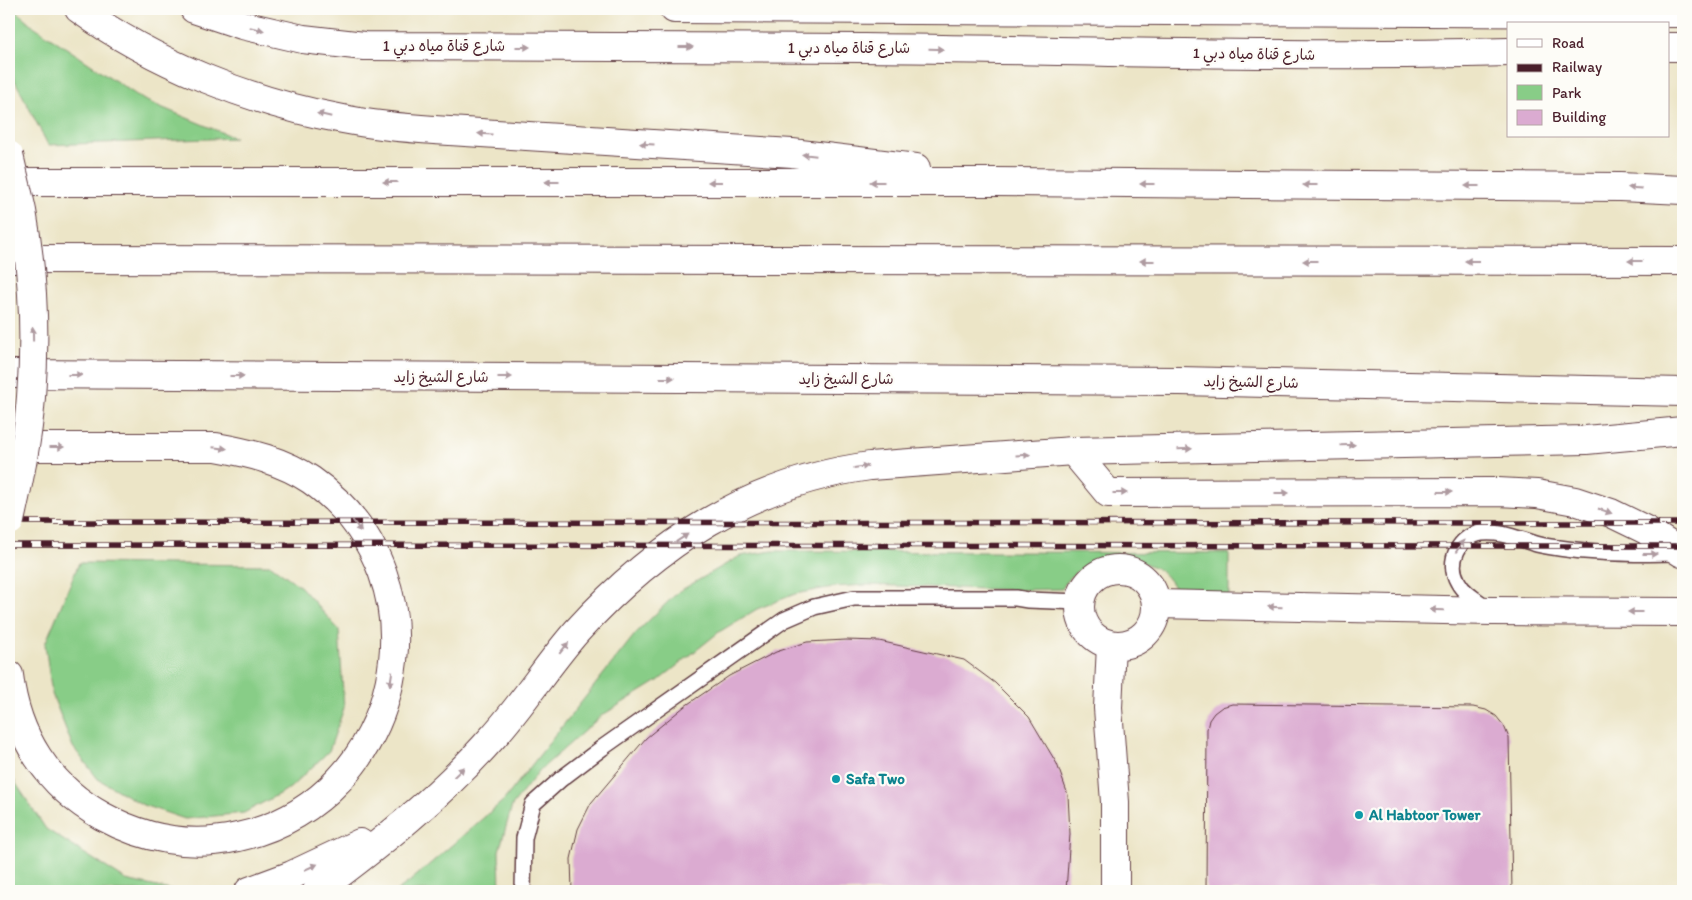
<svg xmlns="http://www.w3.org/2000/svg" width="1692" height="900" font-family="Itim,'Playpen Sans Arabic',sans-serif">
  <rect width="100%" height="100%" fill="#fdfcf7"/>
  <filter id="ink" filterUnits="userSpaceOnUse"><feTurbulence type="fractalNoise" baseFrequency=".02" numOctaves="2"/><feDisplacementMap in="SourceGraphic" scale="10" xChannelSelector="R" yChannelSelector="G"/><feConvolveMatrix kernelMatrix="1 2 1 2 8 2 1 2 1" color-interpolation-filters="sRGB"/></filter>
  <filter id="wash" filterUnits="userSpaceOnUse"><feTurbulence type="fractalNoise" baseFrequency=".0096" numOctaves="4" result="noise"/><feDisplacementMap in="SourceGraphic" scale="20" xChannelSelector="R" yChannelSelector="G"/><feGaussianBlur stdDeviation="1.12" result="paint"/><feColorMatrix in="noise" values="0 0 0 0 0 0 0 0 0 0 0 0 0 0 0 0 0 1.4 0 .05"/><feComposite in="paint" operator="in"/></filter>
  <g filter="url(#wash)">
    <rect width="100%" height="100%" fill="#ece5c7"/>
    <g fill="#88cd87" stroke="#697659">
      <path d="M9 9H14L32 25 144 100 235 138 48 145 9 69Z"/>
      <path d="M773 551 1229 553V596L1179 595C1173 586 1167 574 1156 568 1126 553 1079 556 1062 589L1015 590 868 585 833 587 795 594 757 609 719 632 658 681 601 716 539 771 512 806 499 851 500 891H396L409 882 504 800 636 633 678 592 740 556Z"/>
      <path d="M79 563 271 565 301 587 339 630 344 708 329 751 290 788 244 813 185 819 143 805 98 779 73 747 52 694 45 644Z"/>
      <path d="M9 773 46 829 126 880 175 891H9Z"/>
    </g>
    <g id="blocks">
      <g fill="#dbabd1">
        <path d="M846 640 879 641 964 660 995 683 1029 717 1057 764 1068 795 1070 834 1066 891H572L571 859 578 829 591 803 646 738 685 706 729 676 776 652 807 642Z"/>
        <path d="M1232 704 1473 707 1486 710 1496 716 1504 726 1509 738 1512 891H1206L1207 729 1209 720 1214 713 1222 707Z"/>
      </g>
    </g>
  </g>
  <g filter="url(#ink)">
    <use href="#blocks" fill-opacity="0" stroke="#623d42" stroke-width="1"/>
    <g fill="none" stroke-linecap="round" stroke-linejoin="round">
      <defs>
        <g id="service">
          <path d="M1489 609C1478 601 1464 594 1458 582 1446 562 1459 535 1482 533 1500 531 1516 538 1533 543 1542 546 1551 547 1559 548 1599 554 1637 554 1677 553"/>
          <path d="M523 891 524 838 533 804 561 779 602 748 784 620 814 607 854 598H1016L1028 600 1080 602"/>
        </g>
        <g id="minor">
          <path d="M194 9 242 25 303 39 364 46C531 47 697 47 864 48 1079 50 1294 58 1508 52"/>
          <path d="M674 9C1011 12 1347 14 1683 13"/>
          <path d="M1668 47H1683"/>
        </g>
        <g id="tertiary">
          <circle cx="1118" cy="607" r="38"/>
          <path d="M1156 604 1492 611 1683 612"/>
          <path d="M1111 645 1108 708 1115 802V891"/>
        </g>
        <g id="motorway">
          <path d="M79 9C153 63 253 103 343 119 373 125 404 128 434 130L792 153 916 168"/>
          <path d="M9 182H996L1620 187 1683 190"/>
          <path d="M9 259 1683 261"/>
          <path d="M9 374 1180 381 1683 392"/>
          <path d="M9 447H216C250 453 283 461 311 480 452 579 404 800 238 837 191 848 144 839 102 816 48 786 16 736 9 675"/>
          <path d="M1073 451 1108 493 1498 492 1537 494 1575 501 1611 513 1646 530 1682 553"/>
          <path d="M249 891 292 875 360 843"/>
          <path d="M317 891C379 845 441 796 493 737 523 704 547 665 577 631 657 543 751 482 870 466L1073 451 1586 440 1683 431"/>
        </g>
      </defs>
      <use href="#service" stroke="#623d42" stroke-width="18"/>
      <use href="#minor" stroke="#623d42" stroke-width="30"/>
      <use href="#tertiary" stroke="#623d42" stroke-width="30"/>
      <use href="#motorway" stroke="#623d42" stroke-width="30"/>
      <use href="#service" stroke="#fff" stroke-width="15"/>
      <use href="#minor" stroke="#fff" stroke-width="28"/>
      <use href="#tertiary" stroke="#fff" stroke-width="28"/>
      <use href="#motorway" stroke="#fff" stroke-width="28"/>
      <defs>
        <g id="rail">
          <path d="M9 522 1683 523"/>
          <path d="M9 545 1683 546"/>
        </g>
      </defs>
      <use href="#rail" stroke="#4a1f2b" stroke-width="5.5"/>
      <use href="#rail" stroke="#fdfcf7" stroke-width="4" stroke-dasharray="11" stroke-linecap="butt"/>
      <defs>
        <path id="secondary-bridge" d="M9 155C13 173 18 192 22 211 33 272 36 335 31 397 28 439 19 480 10 521"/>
      </defs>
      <use href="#secondary-bridge" stroke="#623d42" stroke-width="30" stroke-linecap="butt"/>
      <use href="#secondary-bridge" stroke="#fff" stroke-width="28"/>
    </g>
    <defs><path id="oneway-solid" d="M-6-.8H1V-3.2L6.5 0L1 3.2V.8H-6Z" transform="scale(1.25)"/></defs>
    <g fill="#ae9aa0">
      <use href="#oneway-solid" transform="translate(257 29) rotate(13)"/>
      <use href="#oneway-solid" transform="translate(523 47)"/>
      <use href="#oneway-solid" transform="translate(686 47)"/>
      <use href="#oneway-solid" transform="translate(936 49) rotate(1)"/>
      <use href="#oneway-solid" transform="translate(324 115) rotate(-167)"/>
      <use href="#oneway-solid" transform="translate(485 134) rotate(-176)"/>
      <use href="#oneway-solid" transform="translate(647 144) rotate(-176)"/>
      <use href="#oneway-solid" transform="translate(809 155) rotate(-174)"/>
      <use href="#oneway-solid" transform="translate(390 182) rotate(-180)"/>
      <use href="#oneway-solid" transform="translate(552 182) rotate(-180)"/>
      <use href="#oneway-solid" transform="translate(715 182) rotate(-180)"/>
      <use href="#oneway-solid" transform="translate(877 182) rotate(-180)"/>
      <use href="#oneway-solid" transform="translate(1147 184) rotate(-180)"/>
      <use href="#oneway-solid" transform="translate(1310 185) rotate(-180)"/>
      <use href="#oneway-solid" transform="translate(1472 186) rotate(-180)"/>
      <use href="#oneway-solid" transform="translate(1635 188) rotate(-177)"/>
      <use href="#oneway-solid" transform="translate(1147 261) rotate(-180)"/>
      <use href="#oneway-solid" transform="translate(1310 261) rotate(-180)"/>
      <use href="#oneway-solid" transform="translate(1472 261) rotate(-180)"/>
      <use href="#oneway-solid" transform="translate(1635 261) rotate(-180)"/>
      <use href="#oneway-solid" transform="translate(33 334) rotate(-91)"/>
      <use href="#oneway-solid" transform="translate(75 375)"/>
      <use href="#oneway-solid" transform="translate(237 376)"/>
      <use href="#oneway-solid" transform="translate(505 377)"/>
      <use href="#oneway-solid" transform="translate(667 378)"/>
      <use href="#oneway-solid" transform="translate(1348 445) rotate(-1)"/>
      <use href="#oneway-solid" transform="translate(57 447)"/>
      <use href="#oneway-solid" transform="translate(220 448) rotate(6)"/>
      <use href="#oneway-solid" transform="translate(1185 449) rotate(-1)"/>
      <use href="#oneway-solid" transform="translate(1023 455) rotate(-4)"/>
      <use href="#oneway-solid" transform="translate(861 467) rotate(-8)"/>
      <use href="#oneway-solid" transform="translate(1445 492)"/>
      <use href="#oneway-solid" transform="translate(1120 493)"/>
      <use href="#oneway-solid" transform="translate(1282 493)"/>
      <use href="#oneway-solid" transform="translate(1605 511) rotate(19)"/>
      <use href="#oneway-solid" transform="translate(357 526) rotate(53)"/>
      <use href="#oneway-solid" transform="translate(682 538) rotate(-34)"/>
      <use href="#oneway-solid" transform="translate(1460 546) rotate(-56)"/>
      <use href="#oneway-solid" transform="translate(1650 554)"/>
      <use href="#oneway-solid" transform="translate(1275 607) rotate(-179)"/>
      <use href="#oneway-solid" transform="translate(1437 610) rotate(-179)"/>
      <use href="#oneway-solid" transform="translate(1635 612) rotate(-180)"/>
      <use href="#oneway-solid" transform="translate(564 648) rotate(-51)"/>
      <use href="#oneway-solid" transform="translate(391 679) rotate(99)"/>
      <use href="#oneway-solid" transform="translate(459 772) rotate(-44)"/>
      <use href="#oneway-solid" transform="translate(311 867) rotate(-24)"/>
    </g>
  </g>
  <g fill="#0f9aa8" stroke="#fdfcf7" stroke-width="2">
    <circle cx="836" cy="779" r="5"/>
    <circle cx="1359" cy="815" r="5"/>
  </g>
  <g text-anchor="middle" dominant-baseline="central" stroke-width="4.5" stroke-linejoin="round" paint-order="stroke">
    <g font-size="15" fill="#4a1f2b" stroke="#fdfcf7">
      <text x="444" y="46">شارع قناة مياه دبي 1</text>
      <text x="849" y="48">شارع قناة مياه دبي 1</text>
      <text transform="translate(1254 54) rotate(1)">شارع قناة مياه دبي 1</text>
      <text x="441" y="377">شارع الشيخ زايد</text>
      <text x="846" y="379">شارع الشيخ زايد</text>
      <text transform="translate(1251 382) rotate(1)">شارع الشيخ زايد</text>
    </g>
    <g font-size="15" font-weight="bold" fill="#0d838f" stroke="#fdfcf7" text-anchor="start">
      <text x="846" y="779">Safa Two</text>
      <text x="1369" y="815">Al Habtoor Tower</text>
    </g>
  </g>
  <rect width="1692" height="900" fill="none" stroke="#fdfcf7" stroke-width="30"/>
  <rect x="1507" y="22" width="162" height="115" fill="#fdfcf7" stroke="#b5a4a5"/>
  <rect x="1517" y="39" width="25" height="8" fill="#ffffff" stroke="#b5a4a5"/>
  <text x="1552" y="48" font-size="15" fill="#4a1f2b">Road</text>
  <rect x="1517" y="64" width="25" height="8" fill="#4a1f2b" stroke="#b5a4a5"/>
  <text x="1552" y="72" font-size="15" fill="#4a1f2b">Railway</text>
  <rect x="1517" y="85" width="25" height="15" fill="#88cd87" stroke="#b5a4a5"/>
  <text x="1552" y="98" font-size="15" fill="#4a1f2b">Park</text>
  <rect x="1517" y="110" width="25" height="15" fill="#dbabd1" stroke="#b5a4a5"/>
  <text x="1552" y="122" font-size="15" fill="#4a1f2b">Building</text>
</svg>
